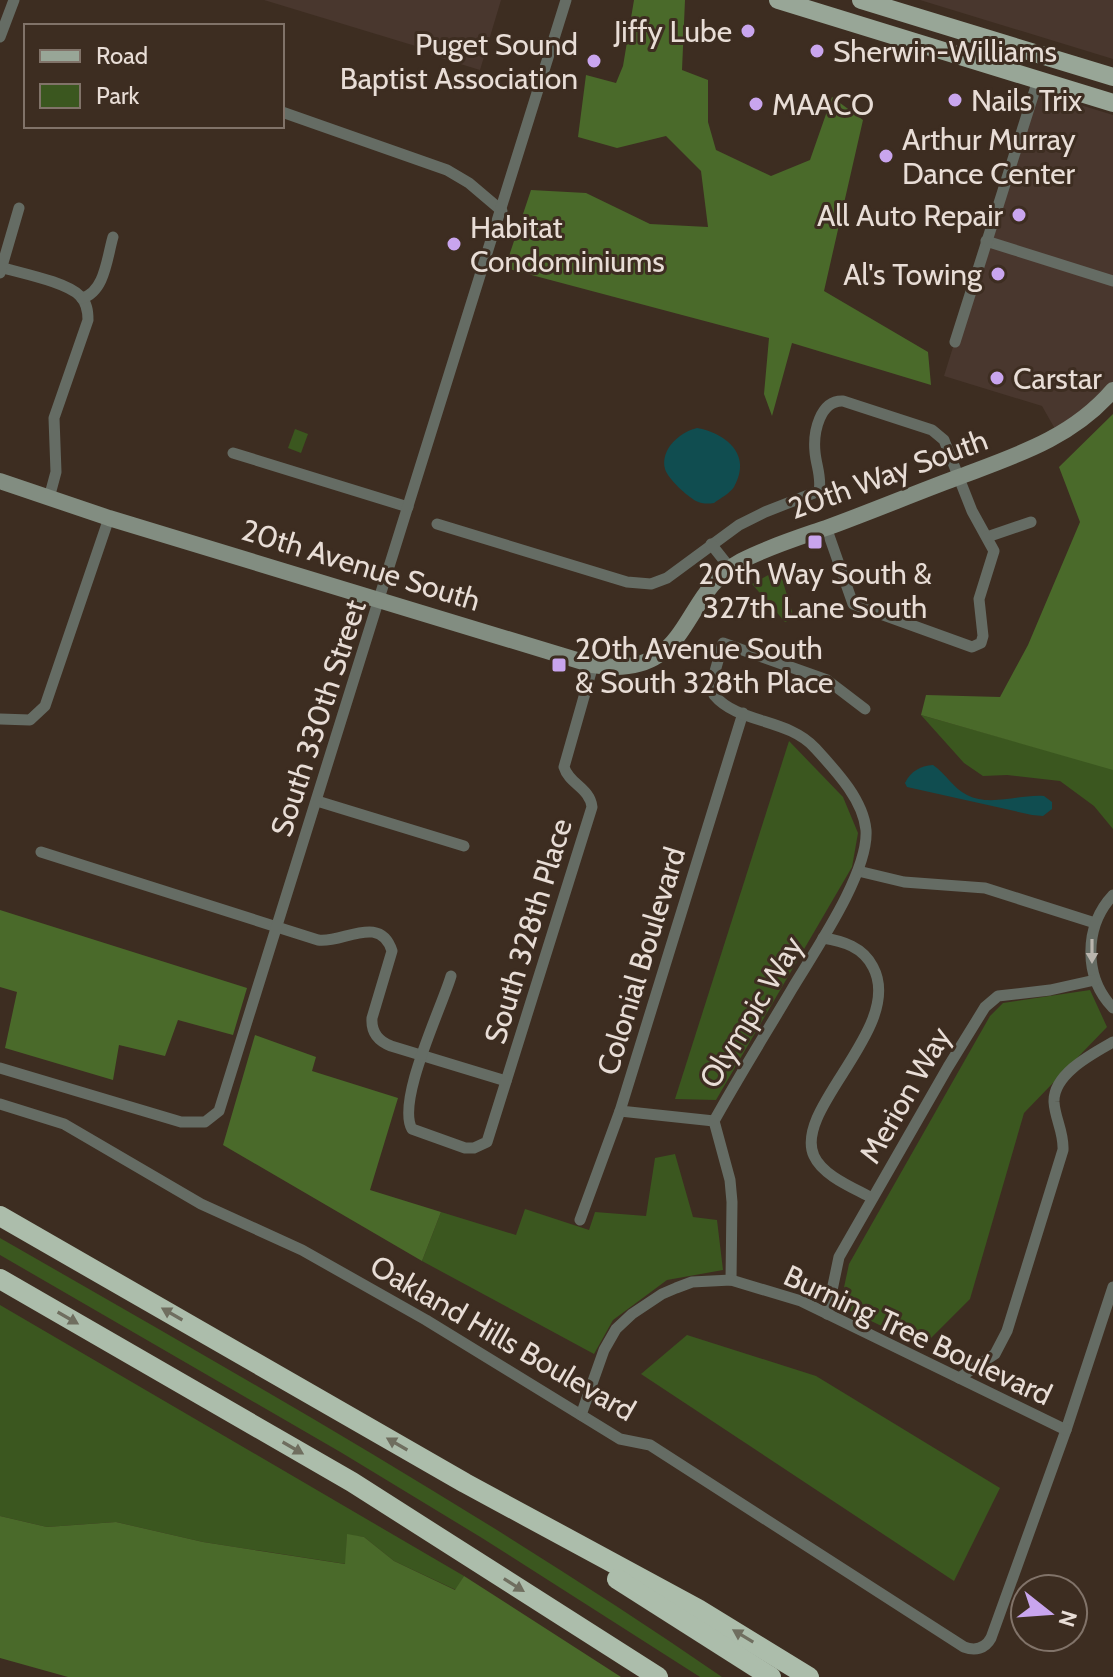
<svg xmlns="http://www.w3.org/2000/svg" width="1113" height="1677" font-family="Cabin,sans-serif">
  <rect width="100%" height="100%" fill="#3d2d21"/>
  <g fill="#49372e">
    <path d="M264 0H501L480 70 431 55 432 51Z"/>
    <path d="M920 0H1113V59Z"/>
    <path d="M1038 92 1113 115V390L1059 436 1042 406 944 376 986 241Z"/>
  </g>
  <g fill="#3b571f">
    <path d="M295 429 308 434 301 453 288 448Z"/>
    <path d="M779 569 794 618 785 622 752 584Z"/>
    <path d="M921 715 1113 769V829L1094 806 1060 781 1007 775 983 776 964 763Z"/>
    <path d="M789 741 843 797 858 833 852 867 716 1100 675 1099Z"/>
    <path d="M1090 990 1107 1027 1024 1113 970 1299 923 1346 840 1306 849 1264 990 1016 1003 1003Z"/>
    <path d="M675 1154 693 1217 717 1220 723 1270 667 1280 613 1320 594 1354 422 1261 441 1212 516 1235 525 1209 589 1230 595 1212 646 1216 655 1158Z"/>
    <path d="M0 1238C244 1378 490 1517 722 1677H700L482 1538 342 1453 0 1255Z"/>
    <path d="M0 1305 464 1576 456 1590 394 1561 364 1537 347 1535 346 1564 203 1542 116 1522 47 1527 0 1516Z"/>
    <path d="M687 1335 816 1376 1000 1488 954 1581 641 1374Z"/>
  </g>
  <g fill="#4a6a2a">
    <path d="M634 0H685L682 70 708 80V122L716 150 771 176 810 160 832 97 863 120 824 291 928 352 931 385 792 343 772 416 764 394 769 338 505 268 531 190 586 193 650 224 708 227 701 171 666 136 617 148 578 137 586 75 616 83 623 66Z"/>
    <path d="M1113 414V770L921 715 926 695 1000 697 1028 645 1080 522 1059 467Z"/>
    <path d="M0 910 247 988 233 1035 178 1020 165 1056 119 1045 113 1080 5 1048 17 992 0 987Z"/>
    <path d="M255 1035 316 1057 312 1071 398 1098 370 1190 441 1212 422 1261 223 1145Z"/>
    <path d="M0 1516 47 1527 116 1522 203 1542 345 1564 347 1534 364 1537 394 1561 455 1590 464 1576 621 1677H68L0 1658Z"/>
  </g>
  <g fill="#104d50">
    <path d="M697 428C725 433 753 454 734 487 730 493 721 498 714 503 708 504 702 504 696 501 687 496 668 479 665 469 660 449 680 432 697 428Z"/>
    <path d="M933 765C946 774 953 788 967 795 990 807 1020 794 1044 796L1052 802V809L1043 816 1032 815 907 787 905 783C911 771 920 766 933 765Z"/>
  </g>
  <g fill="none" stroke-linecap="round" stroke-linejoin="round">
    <g stroke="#656c64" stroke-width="11">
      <path d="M0 37 14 0"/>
      <path d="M282 112 447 170 469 183 502 211"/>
      <path d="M986 241 1113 281"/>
      <path d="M0 267C20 273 67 282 80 296 87 303 88 311 88 320L54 418 56 472 49 498"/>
      <path d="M0 273 19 208"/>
      <path d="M82 298C105 292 107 257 113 237"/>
      <path d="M955 342 1038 80"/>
      <path d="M233 453 408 507"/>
      <path d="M437 524 627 582 651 584 667 578 739 525 765 512 819 491C822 478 816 465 815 452 813 432 820 400 843 401L932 430 944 440 972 511 994 551 979 599 983 636 981 643 972 647 853 604 826 527"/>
      <path d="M987 537 1031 522"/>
      <path d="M711 544 730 568"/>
      <path d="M0 719 30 720 45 706 109 518"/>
      <path d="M317 801 464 846"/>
      <path d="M41 852 318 940C342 944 380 913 392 951L372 1018C371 1032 378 1041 391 1046L506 1081"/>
      <path d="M858 871 904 882 985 888 1095 923"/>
      <path d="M1113 895C1084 926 1083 977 1113 1008"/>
      <path d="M823 938C843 941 863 947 873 967 905 1027 792 1109 814 1156 823 1176 854 1188 872 1198"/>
      <path d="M451 976C442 1007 396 1101 412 1129L465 1148H474L487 1142 592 807C590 788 569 784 564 767L593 665"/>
      <path d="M0 1068 181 1122H205L219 1111 566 0"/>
      <path d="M0 1104 64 1124 201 1204 302 1250 426 1320 620 1439 650 1445 964 1647C975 1651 985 1649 991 1638L1066 1430 1113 1287"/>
      <path d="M620 1111 714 1121"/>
      <path d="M580 1220 620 1111 743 713"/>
      <path d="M731 1280 732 1202 730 1180 714 1121C739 1076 766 1033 792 989 814 952 869 873 866 830 863 799 835 770 815 748 788 718 738 724 714 695L712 682 723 643 827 680 865 709"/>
      <path d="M827 1314 839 1257 948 1067 985 1007 998 996 1050 990 1095 980"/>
      <path d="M959 1378 995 1354 1007 1331 1063 1150C1064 1132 1055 1119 1054 1102 1053 1074 1092 1054 1113 1042"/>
      <path d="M581 1415 604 1350 616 1329 632 1314 662 1294 676 1288 692 1282 731 1280 801 1301 1066 1430"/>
    </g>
    <path stroke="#828d81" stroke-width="16" d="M0 481 109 518 593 665C693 681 678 595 741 561 768 547 797 538 826 528 870 512 913 494 956 478 1014 456 1071 439 1113 390"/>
    <g stroke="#98a697" stroke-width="18">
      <path d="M778 0 1113 103"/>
      <path d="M861 0 1113 77"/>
    </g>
    <g stroke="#acbdab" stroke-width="20">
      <path d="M0 1216 465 1483 698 1609 809 1677"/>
      <path d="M0 1279 352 1482 658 1677"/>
      <path d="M617 1579 771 1677"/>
    </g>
  </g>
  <defs><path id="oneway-solid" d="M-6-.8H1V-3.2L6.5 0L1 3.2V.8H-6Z" transform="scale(2)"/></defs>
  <use fill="#bab5ae" href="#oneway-solid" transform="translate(1092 951) rotate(90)"/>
  <g fill="#6f6e5f">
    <use href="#oneway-solid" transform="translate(172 1314) rotate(-150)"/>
    <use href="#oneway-solid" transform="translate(68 1318) rotate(30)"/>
    <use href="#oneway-solid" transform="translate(397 1444) rotate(-150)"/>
    <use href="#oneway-solid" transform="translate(293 1448) rotate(30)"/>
    <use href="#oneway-solid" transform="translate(514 1585) rotate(32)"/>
    <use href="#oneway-solid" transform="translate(743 1636) rotate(-149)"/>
  </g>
  <g fill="#c9a5ee" stroke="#3d2d21" stroke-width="3">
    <circle cx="748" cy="31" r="8"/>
    <circle cx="817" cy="51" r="8"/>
    <circle cx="594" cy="61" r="8"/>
    <circle cx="955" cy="100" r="8"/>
    <circle cx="756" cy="104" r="8"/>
    <circle cx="886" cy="156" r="8"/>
    <circle cx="1019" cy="215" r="8"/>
    <circle cx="454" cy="244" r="8"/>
    <circle cx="998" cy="274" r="8"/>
    <circle cx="997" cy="378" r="8"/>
    <rect x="807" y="534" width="16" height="16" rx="4"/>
    <rect x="551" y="657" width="16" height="16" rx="4"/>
  </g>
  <g text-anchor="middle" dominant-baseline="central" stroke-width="6" stroke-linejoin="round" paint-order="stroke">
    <g font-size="30" fill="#e8ddd6" stroke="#3d2d21" text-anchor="start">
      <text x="732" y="31" text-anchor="end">Jiffy Lube</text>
      <text x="578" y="44" text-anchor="end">Puget Sound<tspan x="578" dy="34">Baptist Association</tspan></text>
      <text x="833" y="51">Sherwin-Williams</text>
      <text x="971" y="100">Nails Trix</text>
      <text x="772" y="104">MAACO</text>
      <text x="902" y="139">Arthur Murray<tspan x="902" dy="34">Dance Center</tspan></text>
      <text x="1003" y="215" text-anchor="end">All Auto Repair</text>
      <text x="470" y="227">Habitat<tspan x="470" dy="34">Condominiums</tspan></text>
      <text x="982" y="274" text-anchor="end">Al's Towing</text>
      <text x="1013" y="378">Carstar</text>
      <text x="815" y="573" text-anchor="middle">20th Way South &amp;<tspan x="815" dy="34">327th Lane South</tspan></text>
      <text x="575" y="648">20th Avenue South<tspan x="575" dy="34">&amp; South 328th Place</tspan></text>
    </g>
    <g font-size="30" fill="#e8ddd6" stroke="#3d2d21">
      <text transform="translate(888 474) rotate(-20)">20th Way South</text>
      <text transform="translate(361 565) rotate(17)">20th Avenue South</text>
      <text transform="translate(318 718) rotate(-72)">South 330th Street</text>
      <text transform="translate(528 931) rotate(-73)">South 328th Place</text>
      <text transform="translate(641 961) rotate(-73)">Colonial Boulevard</text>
      <text transform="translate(751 1012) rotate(-59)">Olympic Way</text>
      <text transform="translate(905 1095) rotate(-60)">Merion Way</text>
      <text transform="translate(918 1335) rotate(25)">Burning Tree Boulevard</text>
      <text transform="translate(503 1338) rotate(30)">Oakland Hills Boulevard</text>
    </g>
  </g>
  <rect x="24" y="24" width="260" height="104" fill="#3d2d21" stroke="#817369" stroke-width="2"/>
  <rect x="40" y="50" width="40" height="12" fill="#98a697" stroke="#817369" stroke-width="2"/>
  <text x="96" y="64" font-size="24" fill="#e8ddd6">Road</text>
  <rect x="40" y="84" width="40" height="24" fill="#3b571f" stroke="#817369" stroke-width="2"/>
  <text x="96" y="104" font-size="24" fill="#e8ddd6">Park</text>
  <g transform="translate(1049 1613) rotate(107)"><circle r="38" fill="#3d2d21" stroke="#817369" stroke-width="2"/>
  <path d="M0-6L14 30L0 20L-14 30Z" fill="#c9a5ee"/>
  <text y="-12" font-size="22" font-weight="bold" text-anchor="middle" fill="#e8ddd6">N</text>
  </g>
</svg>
